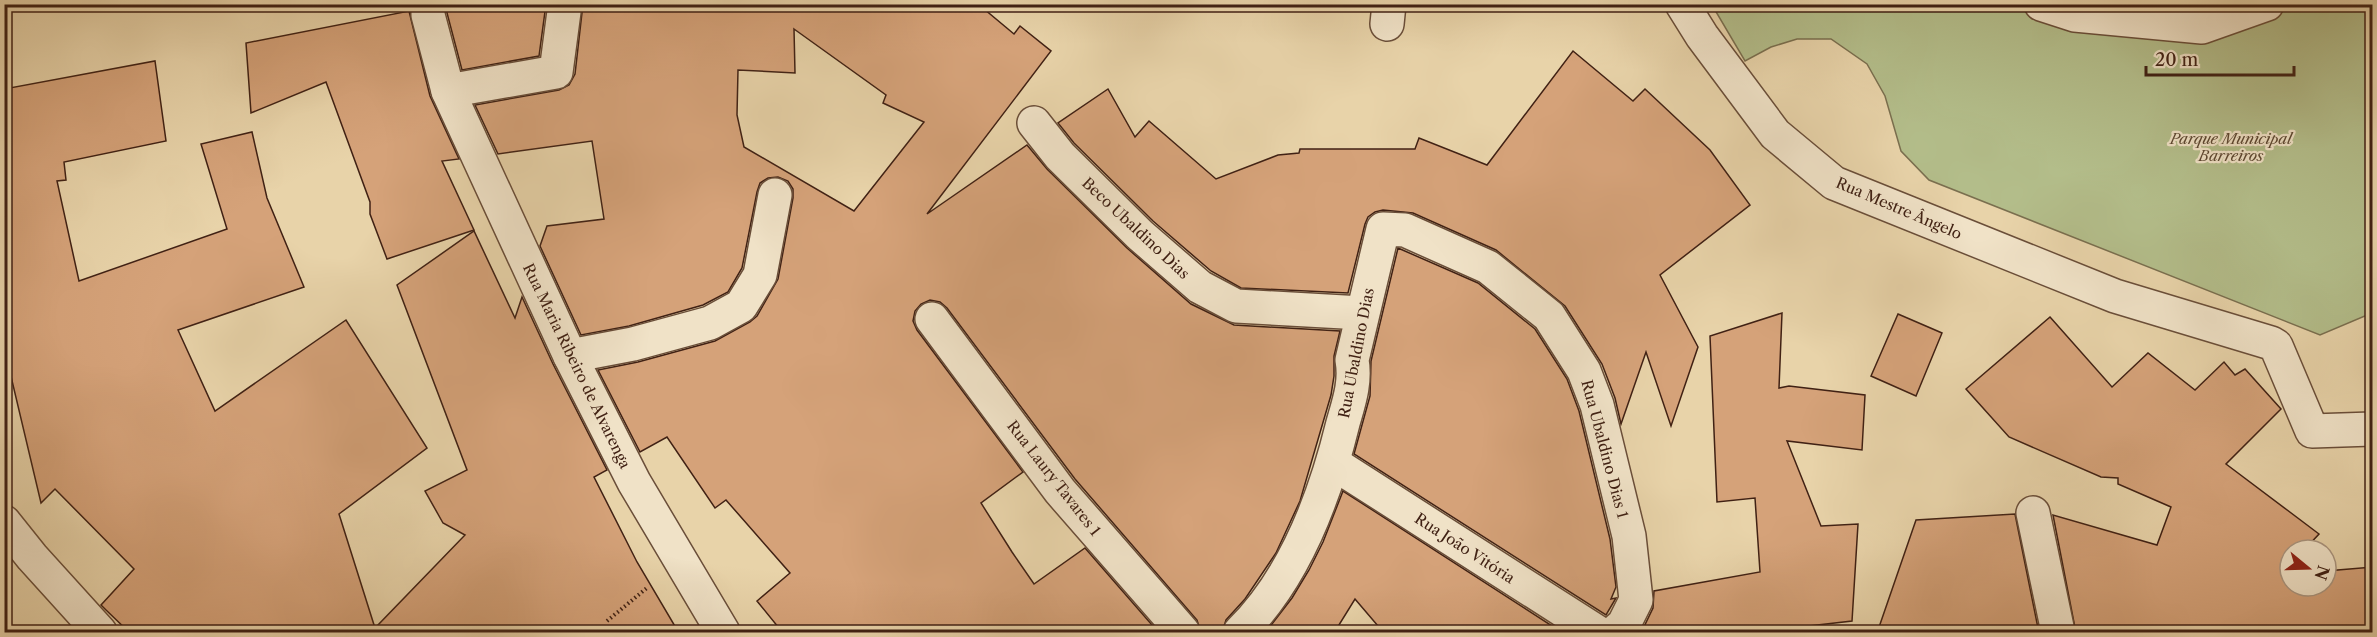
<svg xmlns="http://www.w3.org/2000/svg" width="2377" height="637" font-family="'Libre Caslon Text',serif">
  <rect width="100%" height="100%" fill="#e8d3a9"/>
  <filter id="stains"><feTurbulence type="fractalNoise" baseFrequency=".00333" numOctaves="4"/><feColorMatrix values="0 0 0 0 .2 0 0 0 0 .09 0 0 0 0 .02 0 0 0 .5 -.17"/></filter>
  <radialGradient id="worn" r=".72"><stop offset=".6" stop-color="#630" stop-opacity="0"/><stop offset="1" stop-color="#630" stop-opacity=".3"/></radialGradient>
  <path fill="#b3bd8a" stroke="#7a6f4f" stroke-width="1.5" d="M1712 5H2372V313L2320 335 1929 180 1901 151 1885 96 1867 64 1831 39H1797L1771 47 1745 61Z"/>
  <g fill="#d5a279" stroke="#402114" stroke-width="1.5" fill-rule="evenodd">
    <path d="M447 4H546L539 56 462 70 447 13Z"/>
    <path d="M583 4H978L1014 34 1020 26 1051 51 927 214 1027 145 1047 169 1127 248 1191 304 1234 325 1340 331 1334 356V376L1331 395 1300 501 1276 553 1245 599 1226 620 1222 633H1201L1197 620 1075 479 947 308 940 302 930 300 921 304 915 311 913 321 917 330 1023 472 981 503 1012 552 1034 584 1085 548 1159 633H783L757 601 790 573 726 500 715 508 667 437 640 452 598 370 638 362 715 341 750 322 757 316 778 279 793 198V189L788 181 778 177 768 178 760 183 757 192 742 268 728 292 703 305 629 326 581 335 540 246 547 226 604 219 592 141 498 154 475 105 559 90 569 85 575 74ZM794 29 886 95 883 103 924 122 854 211 744 147 737 115 738 70 795 73Z"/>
    <path d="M409 11 430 96 459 159 442 161 474 230 387 259 370 214V202L326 82 251 113 246 43Z"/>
    <path d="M1573 51 1633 101 1645 89 1710 150 1750 205 1660 275 1698 347 1671 426 1646 352 1621 424 1615 398 1602 364 1565 306 1496 250 1413 213 1383 210 1375 212 1368 217 1365 224 1348 293 1241 288 1211 271 1153 221 1074 143 1058 123 1108 89 1135 137 1149 121 1216 179 1278 155 1299 153 1300 149H1415L1419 138 1487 165Z"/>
    <path d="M155 61 166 141 64 162 66 180 57 181 79 281 227 229 201 144 252 132 267 198 304 287 178 330 215 411 346 320 427 448 339 514 375 628 465 535 443 523 425 491 467 470 397 285 474 231 515 318 522 297 553 364 607 470 594 477 637 562 679 633H130L106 610 101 605 134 569 55 489 41 503 4 347V89Z"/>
    <path d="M1398 248 1478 283 1535 329 1567 379 1579 411 1610 539 1616 587 1611 599 1616 598 1606 615 1354 454 1370 396 1371 361Z"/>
    <path d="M1782 313 1779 388 1789 386 1865 395 1862 450 1787 441 1821 526 1858 524 1852 621 1748 633H1641L1653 608 1654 591 1760 572 1755 498 1717 502 1710 336Z"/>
    <path d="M1898 314 1942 333 1916 396 1871 376Z"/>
    <path d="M2050 317 2112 387 2148 353 2195 390 2224 362 2235 375 2245 369 2281 409 2226 464 2319 534 2304 550H2290V566L2283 574H2290V586H2326V571L2373 567V633H2076L2053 515 2157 545 2171 507 2118 484V478L2101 477 2009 437 1966 389Z"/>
    <path d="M1343 491 1563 633H1384L1355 599 1334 633H1265L1292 598 1309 570 1323 542Z"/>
    <path d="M2015 514 2039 633H1877L1916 520Z"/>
  </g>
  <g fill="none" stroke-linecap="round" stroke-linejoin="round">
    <defs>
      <g id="minor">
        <path d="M428 4V15L448 91 570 356 634 482 723 632"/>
        <path d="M1682 4 1702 36 1775 134 1834 183 2115 296 2271 343 2276 346 2312 431 2372 429"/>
        <path d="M2041 4 2075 15 2202 27 2267 4"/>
        <path d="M1387 24 1389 4"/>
        <path d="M448 91 556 72 565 4"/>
        <path d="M1034 123 1060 156 1140 235 1200 287 1236 306 1362 313"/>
        <path d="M932 319 1060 491 1183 632"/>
        <path d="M570 356 633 344 710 323 741 306 760 275 775 195"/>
        <path d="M1333 463 1597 632"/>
        <path d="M2033 513 2058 632"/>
        <path d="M4 522 32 557 100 632"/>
        <path d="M1240 632C1295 578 1325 497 1343 423 1349 402 1356 382 1352 360L1383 229 1405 230 1488 267 1549 316 1584 371 1597 405 1629 536 1636 600 1624 624 1615 632"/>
      </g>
    </defs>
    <use href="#minor" stroke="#6a4e39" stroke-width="36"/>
    <path stroke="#402114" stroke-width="4" stroke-dasharray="1.5 3" stroke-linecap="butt" d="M607 621 648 587"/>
    <use href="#minor" stroke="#f0e2c7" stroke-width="33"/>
  </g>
  <g text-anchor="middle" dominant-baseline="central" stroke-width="4.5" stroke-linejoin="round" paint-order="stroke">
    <g font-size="15" font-style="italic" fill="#5d4832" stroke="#f0e2c7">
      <text x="2231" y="138">Parque Municipal<tspan x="2231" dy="17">Barreiros</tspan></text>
    </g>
    <g font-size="15" fill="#402114" stroke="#f0e2c7">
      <text transform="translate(1899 208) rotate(23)">Rua Mestre Ângelo</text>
      <text transform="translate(1136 228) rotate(43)">Beco Ubaldino Dias</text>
      <text transform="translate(1356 353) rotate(-79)">Rua Ubaldino Dias</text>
      <text transform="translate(577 366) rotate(64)">Rua Maria Ribeiro de Alvarenga</text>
      <text transform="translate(1605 449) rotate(75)">Rua Ubaldino Dias 1</text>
      <text transform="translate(1054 478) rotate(52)">Rua Laury Tavares 1</text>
      <text transform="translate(1465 548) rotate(33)">Rua João Vitória</text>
    </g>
  </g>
  <rect width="2377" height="637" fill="none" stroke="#e8d3a9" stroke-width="24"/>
  <rect x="6" y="6" width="2365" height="625" fill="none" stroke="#402114" stroke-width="3"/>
  <rect x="12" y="12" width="2353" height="613" fill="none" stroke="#402114" stroke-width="1.5"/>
  <g transform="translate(2308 568) rotate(109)"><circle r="28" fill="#f0e2c7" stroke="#aa957f" stroke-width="1.5"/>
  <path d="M0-4.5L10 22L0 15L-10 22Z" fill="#8f2418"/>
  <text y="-9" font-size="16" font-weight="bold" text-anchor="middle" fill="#402114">N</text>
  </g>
  <path d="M2146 66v9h148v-9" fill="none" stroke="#402114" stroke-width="3"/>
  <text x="2155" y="66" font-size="18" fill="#402114" stroke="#f0e2c7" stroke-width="4.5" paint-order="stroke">20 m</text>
  <rect width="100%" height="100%" filter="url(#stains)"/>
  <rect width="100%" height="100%" fill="url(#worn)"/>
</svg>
